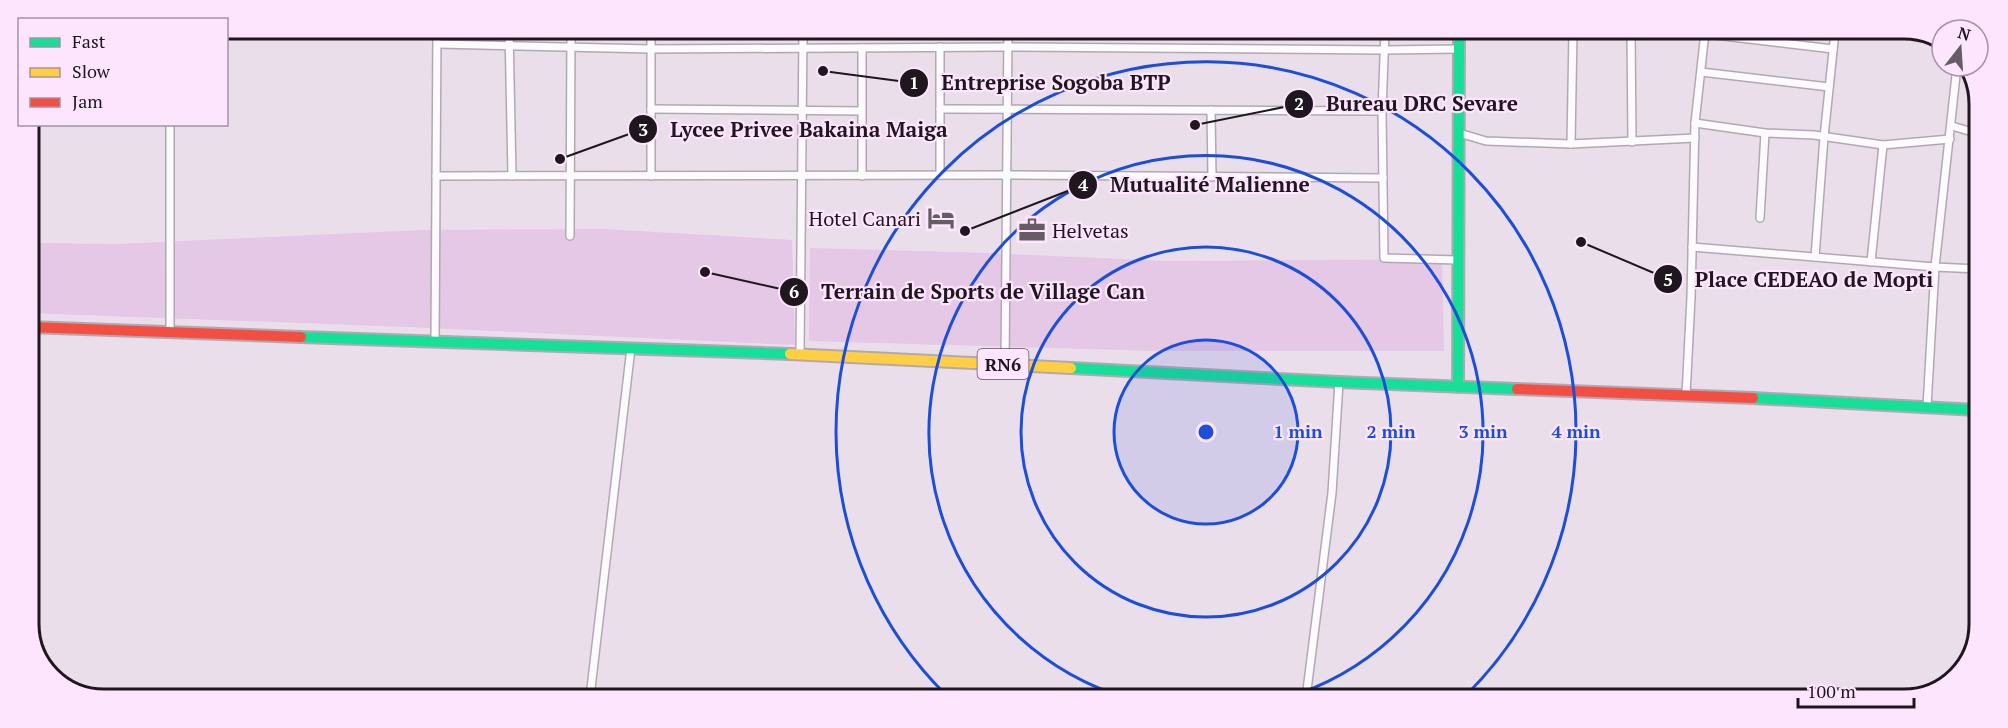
<svg xmlns="http://www.w3.org/2000/svg" width="2008" height="728" font-family="'PT Serif',serif">
  <rect width="100%" height="100%" fill="#ebdeeb"/>
  <g fill="#e5c7e6">
    <path d="M604 229 792 240 795 345 406 327 29 313V243L117 244 420 230Z"/>
    <path d="M810 248 989 253 1165 261 1442 259 1444 351H1156L809 341Z"/>
  </g>
  <g fill="none" stroke-linecap="round" stroke-linejoin="round">
    <defs>
      <g id="street">
        <path d="M509 29 512 176"/>
        <path d="M651 30V176"/>
        <path d="M1385 31 1382 111 1384 258 1458 260"/>
        <path d="M1631 32 1632 142"/>
        <path d="M1690 32 1833 49"/>
        <path d="M438 44 651 49 1008 47 1384 50 1459 49"/>
        <path d="M1701 72 1829 87"/>
        <path d="M651 109 861 111"/>
        <path d="M940 109 1382 111"/>
        <path d="M1211 110 1212 177"/>
        <path d="M1695 123 1765 133 1814 135 1883 145 1950 139"/>
        <path d="M1952 126 1979 134"/>
        <path d="M1459 133 1486 141 1571 144 1695 138"/>
        <path d="M1571 144 1573 32"/>
        <path d="M940 175V47"/>
        <path d="M436 176 1006 175 1383 178"/>
        <path d="M862 176V48"/>
        <path d="M1760 218 1765 133"/>
        <path d="M570 236 571 29"/>
        <path d="M1692 247 1935 267 1978 269"/>
        <path d="M1815 257 1824 137 1835 32"/>
        <path d="M1871 262 1883 145"/>
        <path d="M170 332V124"/>
        <path d="M435 342 437 29"/>
        <path d="M800 354 803 30"/>
        <path d="M1005 364 1008 30"/>
        <path d="M1686 395 1691 297 1695 123 1705 32"/>
        <path d="M1927 407 1935 267 1957 66"/>
        <path d="M590 697 631 348"/>
        <path d="M1306 698 1332 493 1339 382"/>
      </g>
      <g id="fast">
        <path d="M301 337 790 354"/>
        <path d="M1071 368 1339 382 1517 389"/>
        <path d="M1458 387 1459 31"/>
        <path d="M1753 398 1977 410"/>
      </g>
      <path id="slow" d="M790 354 1071 368"/>
      <g id="jam">
        <path d="M29 327 301 337"/>
        <path d="M1517 389 1753 398"/>
      </g>
    </defs>
    <use href="#street" stroke="#b2a8b3" stroke-width="10"/>
    <use href="#fast" stroke="#b2a8b3" stroke-width="14"/>
    <use href="#slow" stroke="#b2a8b3" stroke-width="14"/>
    <use href="#jam" stroke="#b2a8b3" stroke-width="14"/>
    <use href="#street" stroke="#fcfafc" stroke-width="7"/>
    <use href="#fast" stroke="#16e098" stroke-width="10"/>
    <use href="#slow" stroke="#ffcf43" stroke-width="10"/>
    <use href="#jam" stroke="#f24e42" stroke-width="10"/>
  </g>
  <circle cx="1206" cy="432" r="92" fill="#1d4ed8" fill-opacity=".12"/>
  <g fill="none" stroke="#1d4ed8" stroke-width="3">
    <circle cx="1206" cy="432" r="92"/>
    <circle cx="1206" cy="432" r="185"/>
    <path d="M1127 698A277 277 0 1 1 1285 698"/>
    <path d="M947 696A370 370 0 1 1 1463 698"/>
  </g>
  <defs>
    <symbol id="hotel-bare" viewBox="-9 -9 18 18"><path d="M-6-4.5h1.5V1H6V5H4.5V3h-9V5H-6ZM-4 0a1.8 1.8 0 1 1 3.6 0ZM.5 0V-2.5h3Q6-2.5 6 0Z" fill="#665c66" stroke="#fee5fe" stroke-width="2.5" paint-order="stroke"/></symbol>
    <symbol id="office-bare" viewBox="-9 -9 18 18"><path d="M-6-3h4V-5.5h4V-3h4V5H-6ZM-1-4.5V-3h2v-1.5ZM-6 0V1H6V0Z" fill="#665c66" stroke="#fee5fe" stroke-width="2.5" paint-order="stroke"/></symbol>
  </defs>
  <g fill-rule="evenodd">
    <use href="#hotel-bare" x="922" y="199" width="38" height="38"/>
    <use href="#office-bare" x="1013" y="211" width="38" height="38"/>
  </g>
  <g text-anchor="middle" dominant-baseline="central" stroke-width="4.5" stroke-linejoin="round" paint-order="stroke">
    <rect fill="#fee5fe" stroke="#625462" stroke-width="1.5" x="977.5" y="349" width="51" height="30" rx="4.5"/>
    <g font-size="18" font-weight="bold" fill="#1f161f">
      <text x="1003" y="364">RN6</text>
    </g>
    <g font-size="20" fill="#1f161f" stroke="#fee5fe" text-anchor="end">
      <text x="921" y="218">Hotel Canari</text>
      <text x="1052" y="230" text-anchor="start">Helvetas</text>
    </g>
  </g>
  <path d="M0 0H2008V728H0ZM104 39H1904A65 65 0 0 1 1969 104V624A65 65 0 0 1 1904 689H104A65 65 0 0 1 39 624V104A65 65 0 0 1 104 39Z" fill="#fee5fe" fill-rule="evenodd"/>
  <path fill="none" stroke="#1f161f" stroke-width="3" d="M104 39H1904A65 65 0 0 1 1969 104V624A65 65 0 0 1 1904 689H104A65 65 0 0 1 39 624V104A65 65 0 0 1 104 39Z"/>
  <circle cx="1206" cy="432" r="9" fill="#1d4ed8" stroke="#fee5fe" stroke-width="3"/>
  <g font-size="18" text-anchor="middle" font-weight="bold" fill="#1d4ed8" stroke="#fee5fe" stroke-width="4.5" stroke-linejoin="round" paint-order="stroke">
    <text x="1298" y="438">1 min</text>
    <text x="1391" y="438">2 min</text>
    <text x="1483" y="438">3 min</text>
    <text x="1576" y="438">4 min</text>
  </g>
  <path fill="none" stroke="#1f161f" stroke-width="2" d="M823 71L914 83M1195 125L1299 104M560 159L643 129M965 231L1083 185M1581 242L1668 279M705 272L794 292"/>
  <g fill="#1f161f" stroke="#fee5fe" stroke-width="2">
    <circle cx="823" cy="71" r="6"/>
    <circle cx="1195" cy="125" r="6"/>
    <circle cx="560" cy="159" r="6"/>
    <circle cx="965" cy="231" r="6"/>
    <circle cx="1581" cy="242" r="6"/>
    <circle cx="705" cy="272" r="6"/>
    <circle cx="914" cy="83" r="15"/>
    <circle cx="1299" cy="104" r="15"/>
    <circle cx="643" cy="129" r="15"/>
    <circle cx="1083" cy="185" r="15"/>
    <circle cx="1668" cy="279" r="15"/>
    <circle cx="794" cy="292" r="15"/>
  </g>
  <g font-size="18" text-anchor="middle" font-weight="bold" fill="#fff">
    <text x="914" y="89">1</text>
    <text x="1299" y="110">2</text>
    <text x="643" y="136">3</text>
    <text x="1083" y="191">4</text>
    <text x="1668" y="286">5</text>
    <text x="794" y="298">6</text>
  </g>
  <g font-size="21" text-anchor="middle" font-weight="bold" fill="#1f161f" stroke="#fee5fe" stroke-width="4.5" stroke-linejoin="round" paint-order="stroke">
    <text x="1056" y="90">Entreprise Sogoba BTP</text>
    <text x="1422" y="111">Bureau DRC Sevare</text>
    <text x="809" y="137">Lycee Privee Bakaina Maiga</text>
    <text x="1210" y="192">Mutualité Malienne</text>
    <text x="1814" y="287">Place CEDEAO de Mopti</text>
    <text x="983" y="299">Terrain de Sports de Village Can</text>
  </g>
  <rect x="18" y="18" width="210" height="108" fill="#fee5fe" stroke="#a592a5" stroke-width="1.5"/>
  <rect x="30" y="38" width="30" height="9" fill="#16e098" stroke="#a592a5" stroke-width="1.5"/>
  <text x="72" y="48" font-size="18" fill="#1f161f">Fast</text>
  <rect x="30" y="68" width="30" height="9" fill="#ffcf43" stroke="#a592a5" stroke-width="1.5"/>
  <text x="72" y="78" font-size="18" fill="#1f161f">Slow</text>
  <rect x="30" y="98" width="30" height="9" fill="#f24e42" stroke="#a592a5" stroke-width="1.5"/>
  <text x="72" y="108" font-size="18" fill="#1f161f">Jam</text>
  <g transform="translate(1960 48) rotate(17)"><circle r="28" fill="#fee5fe" stroke="#a592a5" stroke-width="1.5"/>
  <path d="M0-4.5L10 22L0 15L-10 22Z" fill="#665c66"/>
  <text y="-9" font-size="16" font-weight="bold" text-anchor="middle" fill="#1f161f">N</text>
  </g>
  <path d="M1798 698v9h116v-9" fill="none" stroke="#1f161f" stroke-width="3"/>
  <text x="1807" y="698" font-size="18" fill="#1f161f" stroke="#fee5fe" stroke-width="4.5" paint-order="stroke">100 m</text>
</svg>
